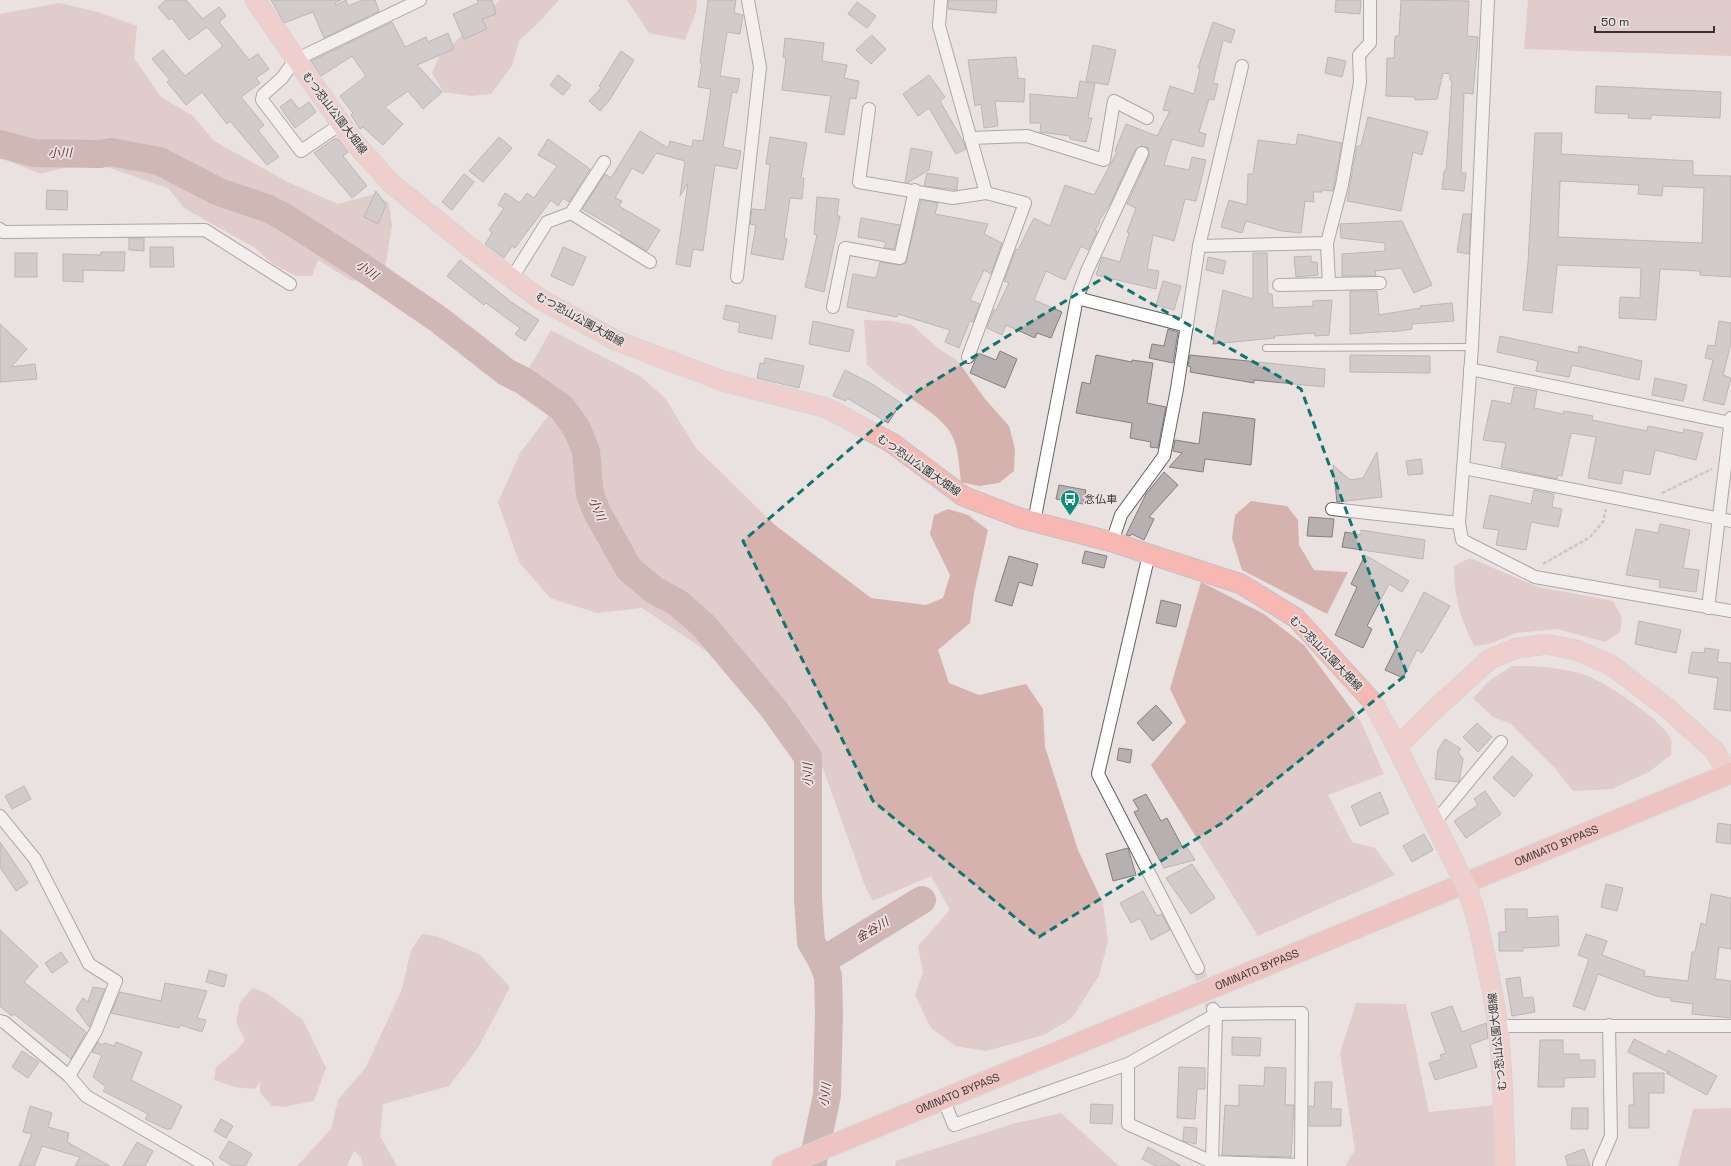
<svg xmlns="http://www.w3.org/2000/svg" width="1731" height="1166" font-family="'Space Grotesk','Noto Sans JP',sans-serif">
  <rect width="100%" height="100%" fill="#e9e2e1"/>
  <g fill="#d6b2ae">
    <path d="M500 0H559L542 19 519 41 512 66 491 94 471 96 443 92 432 73 439 57Z"/>
    <path d="M627 0H697L696 12 685 40 649 33Z"/>
    <path d="M1528 0H1731V56L1524 49Z"/>
    <path d="M59 3 98 12 137 26 134 58 161 97 193 116 214 141 288 182 338 204 375 194 389 203 392 225 385 269 352 281 318 260 312 276H296L273 264 255 248 184 208 168 188 101 165 71 166 40 174 0 157V14Z"/>
    <path d="M864 320 892 321 912 325 940 350 957 360 985 399 1009 426 1015 449 1014 471 999 483 979 486 961 482C959 468 959 453 954 440 946 413 887 388 867 364Z"/>
    <path d="M551 330 640 376 665 398 696 448 775 525 871 598 926 605 943 598 950 575 930 534 934 515 948 509 968 515 988 530 974 593 970 623 938 650 949 683 979 695 1026 684 1043 709 1045 747 1078 850 1103 903 1108 941 1099 976 1072 1018 1044 1035 986 1051 955 1046 931 1028 915 995 923 972 918 946 950 910 931 876 873 901 865 886 814 743 763 689 642 608 597 613 550 598 519 562 498 502 520 453 549 415 520 384Z"/>
    <path d="M1251 501 1287 506 1298 520 1299 545 1314 570 1348 572 1327 614 1242 570 1232 538 1235 515Z"/>
    <path d="M1470 558 1538 587 1613 601 1622 617 1620 632 1605 642 1557 629 1516 633 1489 644 1474 646C1460 616 1454 599 1454 566Z"/>
    <path d="M1201 582 1264 614 1304 645 1361 722 1384 774 1328 795 1352 842 1375 848 1395 875 1258 936 1151 765 1186 722 1170 689Z"/>
    <path d="M1512 666C1536 666 1559 667 1582 674 1603 680 1659 718 1670 737 1673 741 1671 750 1671 755L1649 772 1612 789 1573 791 1554 767 1511 724 1493 717 1473 698 1490 680Z"/>
    <path d="M422 934 436 936 479 954 510 987 478 1048 449 1086 383 1104 380 1136 397 1166H363L361 1157 354 1151 347 1166H297L331 1129 338 1100 366 1067 402 989 411 950Z"/>
    <path d="M253 988 268 994 303 1020 326 1068 314 1101 284 1107 272 1106 260 1093V1082L255 1089 235 1087 214 1080 216 1067 236 1051 245 1040 236 1022 240 1002Z"/>
    <path d="M1356 1003 1406 1004 1429 1112 1495 1105 1496 1166H1345L1355 1150 1340 1053Z"/>
    <path d="M1731 1108V1166H1678L1693 1109Z"/>
    <path d="M1061 1113 1119 1166H895L896 1161 1016 1123Z"/>
  </g>
  <g fill="none" stroke-linecap="round" stroke-linejoin="round">
    <g stroke="#ae837e" stroke-width="28">
      <path d="M0 144 34 153 100 154 111 152 159 161 219 192 269 209 284 217 353 261 438 319 506 372 524 381 562 408 577 429 586 451 590 495 598 514 629 569 654 590 678 603 704 626 773 708 808 757V899L811 942 822 961 828 976 829 1014 827 1095 812 1166"/>
      <path d="M822 961 922 900"/>
    </g>
  </g>
  <g fill="#b7b0b0" stroke="#857f7e" fill-rule="evenodd">
    <path d="M166 0H186L203 19 219 7 226 16 219 22 249 60 258 54 269 69 256 78 260 83 241 97 264 125 258 130 279 157 267 165 230 121 227 124 202 92 186 105 167 82 170 80 152 59 163 50 185 76 223 46 207 27 189 40 172 18 169 20 158 7Z"/>
    <path d="M271 0H341L335 3 336 5 346 0 348 6 363 0H375L379 11 324 38 313 12 284 23Z"/>
    <path d="M477 0H492L496 14 482 19 487 29 464 39 453 14 478 3Z"/>
    <path d="M708 0H736L734 13 743 15 740 34 727 32 720 76 740 79 737 93 732 92 723 147 741 151 737 169 715 165 703 251 693 249 690 267 676 264 688 183 680 196 685 161 656 153 643 174 632 168 615 198 622 201 619 206 660 230 647 251 620 235 622 232 582 209 605 174 611 178 640 131 668 148 670 141 692 147 693 140 703 141 711 89 698 87 702 63H700Z"/>
    <path d="M948 0H997L996 13 948 9Z"/>
    <path d="M1336 0H1361L1360 14 1335 12Z"/>
    <path d="M1401 0 1469 1 1467 36 1478 37 1473 94 1464 93 1461 173H1466L1464 191 1442 189 1444 171H1446L1452 81 1450 80V74L1443 73 1437 99 1415 100V97L1386 96 1387 58H1394L1395 36H1399Z"/>
    <path d="M857 2 876 16 867 28 848 14Z"/>
    <path d="M392 22 405 47 426 37 428 42 448 33 454 49 417 65 442 92 423 109 408 91 385 107 403 124 383 145 363 127 360 129 351 115 353 113 340 96 366 76 352 56 321 76 311 61Z"/>
    <path d="M1213 22 1235 30 1231 43 1223 40 1213 83 1218 84 1214 100 1209 99 1199 132 1206 134 1203 147 1172 139 1164 165 1189 170 1192 157 1206 160 1196 201 1185 199 1174 241 1153 235 1147 269 1159 271 1156 289 1096 275 1102 257 1120 262 1129 233 1127 232 1136 208 1127 204 1149 156 1148 148 1141 146 1135 150 1111 202 1099 221 1100 222 1095 230 1097 231 1088 250 1081 246 1065 280 1046 271 1034 300 1062 312 1051 338 1037 333 1035 338 1006 325 1002 335 987 328 994 310H996L1009 283 1004 281 1016 249 1018 250 1034 218 1050 226 1065 185 1094 195 1117 152 1115 151 1126 124 1157 136 1170 111 1163 110 1170 86 1194 94 1200 68H1198Z"/>
    <path d="M872 35 886 49 871 64 856 50Z"/>
    <path d="M785 38 824 43 822 61 847 65 844 78 859 81 856 99 850 98 844 135 825 132 831 96 782 90 786 58 783 57Z"/>
    <path d="M1093 45 1116 50 1108 85 1086 81Z"/>
    <path d="M621 51 634 60 609 101 600 111 589 101 601 88 599 86Z"/>
    <path d="M1016 57 1018 78 1025 79 1024 102 995 101 998 126 984 128 981 104 975 106 968 60Z"/>
    <path d="M1328 57 1346 61 1342 77 1325 73Z"/>
    <path d="M558 75 571 85 563 95 550 85Z"/>
    <path d="M929 75 945 97 940 101 964 143 966 149 956 154 929 108 918 116 903 94Z"/>
    <path d="M1080 81 1095 84 1088 118H1092L1086 142 1070 139V136L1040 132 1041 123H1030V94L1077 98Z"/>
    <path d="M1596 86 1721 92 1720 118 1651 115V119L1628 118 1629 114 1595 113Z"/>
    <path d="M291 99 299 109 309 102 316 112 295 128 280 107Z"/>
    <path d="M1368 117 1428 132 1422 155 1413 152 1401 211 1347 201 1357 146H1361Z"/>
    <path d="M1535 133H1562L1561 154 1693 161V175L1731 176V277L1700 275V271L1660 269 1656 320 1619 318 1620 297 1640 298 1641 268 1557 265 1552 313 1523 310 1528 263ZM1560 181 1639 185 1638 194 1662 196 1663 186 1704 188 1702 243 1558 237Z"/>
    <path d="M1298 134 1342 143 1333 191 1322 190V192H1313L1314 202 1305 201 1301 233 1282 231 1246 221 1242 233 1221 227 1229 200 1247 205 1248 174H1253L1258 140 1296 145Z"/>
    <path d="M499 137 512 148 483 182 469 171Z"/>
    <path d="M770 137 807 143 801 178H804L802 199 790 198 784 238 787 239 783 260 751 254 756 225 750 224 752 209 765 210 770 164H766Z"/>
    <path d="M334 139H338L348 152 343 156 367 186 352 198 314 153Z"/>
    <path d="M548 139 590 169 569 202 563 198 558 206 551 200 515 248 512 246 504 258 485 244 492 233 489 230 504 208 498 205 505 193 520 203 527 193 534 198 557 166 538 155Z"/>
    <path d="M911 148 932 152 929 170 907 183 905 182Z"/>
    <path d="M927 173 958 178 957 190 924 186Z"/>
    <path d="M464 174 474 182 452 210 442 202Z"/>
    <path d="M47 190 68 191 67 210 46 209Z"/>
    <path d="M376 191 386 205 378 224 364 217Z"/>
    <path d="M817 197 839 199 837 216H840L824 292 805 287 817 235 814 234Z"/>
    <path d="M921 200 938 203 935 214 988 224 984 234 1002 243 991 274 984 270 970 300 980 304 973 322 970 321 959 348 945 342 950 330 898 314 897 317 847 307 853 274 876 278 880 262 899 265 906 263Z"/>
    <path d="M1463 214H1471L1469 254 1457 252Z"/>
    <path d="M861 218 900 225 894 249 884 248 886 242 858 237Z"/>
    <path d="M1402 221 1432 285 1414 293 1401 268 1375 271 1376 276H1342V254L1385 251V243L1341 238 1340 224Z"/>
    <path d="M129 238H144V251L129 250Z"/>
    <path d="M150 247H173L174 267H150Z"/>
    <path d="M563 247 586 257 573 286 551 276Z"/>
    <path d="M101 252H125L124 271 83 270V282L63 281V254L101 255Z"/>
    <rect x="15" y="253" width="22" height="24"/>
    <path d="M1253 253H1267L1268 294H1272L1273 308 1313 306V301L1332 300 1329 335 1315 336V333L1274 336 1275 338 1213 344 1223 290 1253 299Z"/>
    <path d="M1311 256V262H1317L1318 275 1296 277 1294 257Z"/>
    <path d="M1208 257 1226 261 1223 274 1206 270Z"/>
    <path d="M460 260 511 302 539 320 525 341 515 334 520 328 486 303 484 305 447 276Z"/>
    <path d="M1163 281 1181 286 1174 310 1156 305Z"/>
    <path d="M1350 291H1377L1379 315 1421 308 1420 306 1452 303 1454 321 1412 324V329L1393 332 1392 331 1350 334Z"/>
    <path d="M726 305 776 316 772 339 738 332 740 323 723 319Z"/>
    <path d="M813 321 854 330 849 352 809 344Z"/>
    <path d="M1719 321 1731 323V343L1723 375 1731 378 1724 405 1703 400 1713 360 1705 358 1708 345 1715 346Z"/>
    <path d="M0 324 27 349 11 367 35 364 37 379 0 382Z"/>
    <path d="M1168 329 1178 332 1173 363 1149 358 1152 344 1164 346Z"/>
    <path d="M1500 336 1578 353 1579 346 1642 361 1639 380 1572 365 1569 377 1536 371 1538 361 1497 352Z"/>
    <path d="M1000 351 1017 359 1005 388 970 373 978 353 996 360Z"/>
    <path d="M1096 355 1132 362V360L1153 363 1147 403 1166 407 1158 448 1150 447 1151 442 1130 438 1132 423 1076 413 1082 382 1090 384Z"/>
    <path d="M1190 355 1325 369 1324 387 1254 380V383L1190 372 1191 367 1188 366Z"/>
    <path d="M1350 355 1430 356V373L1350 372Z"/>
    <path d="M765 358 804 366 799 388 757 378 760 363 764 364Z"/>
    <path d="M845 370 872 384 901 403 888 423 847 398 846 401 833 396Z"/>
    <path d="M1655 378 1687 385 1683 401 1652 395Z"/>
    <path d="M1514 387 1537 391 1534 408 1563 414 1564 411 1593 416 1592 420 1647 431 1648 426 1683 433 1684 429 1703 433 1696 460 1655 450 1650 475 1624 470 1621 484 1588 478 1596 437 1571 433 1562 476 1558 475 1557 479 1501 467 1506 443 1483 440 1486 427 1492 400 1511 404Z"/>
    <path d="M1203 412 1255 419 1251 465 1205 459 1203 472 1169 467 1182 453 1173 451 1175 440 1199 444Z"/>
    <path d="M1377 452 1382 497 1337 502 1333 465 1350 480 1363 478Z"/>
    <path d="M1421 459 1423 474 1408 475 1406 461Z"/>
    <path d="M1164 472 1178 485 1149 517 1154 519 1144 540 1132 534 1130 536 1126 535 1146 494Z"/>
    <path d="M1059 485 1086 490 1083 504 1056 499Z"/>
    <path d="M1534 490 1554 494 1552 507 1562 509 1558 527 1531 522 1526 550 1496 545 1499 530 1483 528 1490 495 1531 504Z"/>
    <path d="M1309 517 1334 519 1332 537 1307 536Z"/>
    <path d="M1660 524 1690 530 1683 568 1699 570 1696 592 1659 587 1660 580 1626 575 1636 529 1658 533Z"/>
    <path d="M1361 530 1425 540 1423 559 1342 547 1345 532 1361 535Z"/>
    <path d="M1085 551 1107 556 1104 568 1082 563Z"/>
    <path d="M1365 555 1409 581 1402 592 1389 584 1367 626 1372 629 1363 648 1335 635 1357 587 1351 584Z"/>
    <path d="M1009 556 1038 564 1032 586 1019 582 1012 606 995 601Z"/>
    <path d="M1424 592 1450 606 1422 653 1417 650 1403 678 1385 670Z"/>
    <path d="M1161 600 1181 605 1176 627 1156 623Z"/>
    <path d="M1639 621 1681 630 1676 653 1635 644Z"/>
    <path d="M1705 648 1719 650 1717 662 1731 663V711L1714 709 1718 678 1688 673 1692 652 1704 653Z"/>
    <path d="M1156 705 1172 723 1153 741 1137 723Z"/>
    <path d="M1477 723 1492 737 1478 752 1463 737Z"/>
    <path d="M1445 739 1461 749 1458 752 1463 759 1459 782 1435 779 1438 750Z"/>
    <path d="M1119 748 1132 750 1130 763 1117 760Z"/>
    <path d="M1512 756 1533 775 1514 797 1493 778Z"/>
    <path d="M24 786 31 799 12 809 5 796Z"/>
    <path d="M1485 791 1501 814 1466 838 1454 821 1478 805 1474 799Z"/>
    <path d="M1380 792 1389 813 1360 826 1351 806Z"/>
    <path d="M1146 794 1161 821 1167 818 1183 848 1186 846 1195 860 1164 868 1134 812 1139 810 1133 800Z"/>
    <path d="M1718 823 1731 825V844L1716 842Z"/>
    <path d="M1424 834 1433 850 1412 862 1403 846Z"/>
    <path d="M0 842 28 883 16 891 0 867Z"/>
    <path d="M1128 848 1136 875 1113 881 1106 854Z"/>
    <path d="M1192 864 1215 898 1191 914 1166 878Z"/>
    <path d="M1606 884 1623 888 1617 911 1601 907Z"/>
    <path d="M1143 891 1157 916 1162 914 1170 930 1151 940 1140 918 1131 923 1120 903Z"/>
    <path d="M1711 894 1731 898V949L1719 947 1715 979 1731 981V1018L1692 1014 1693 1004 1671 1001V998L1656 996 1598 974 1585 1010 1573 1006 1589 959 1578 955 1586 934 1607 941 1602 955 1645 971 1644 976 1688 981 1692 952H1695L1701 923 1706 925Z"/>
    <path d="M1505 909H1527V918L1558 916 1559 946 1523 948V951H1499V932H1506Z"/>
    <path d="M0 930 38 966 24 982 86 1032 71 1059 14 1014 12 1016 0 1006Z"/>
    <path d="M61 952 68 962 52 973 45 963Z"/>
    <path d="M209 970 227 975 224 987 206 982Z"/>
    <path d="M1520 977 1523 998 1533 997 1535 1012 1512 1016 1506 979Z"/>
    <path d="M165 983 207 991 197 1018 206 1020 202 1032 180 1025 179 1028 111 1013 120 992 161 1001Z"/>
    <path d="M93 987 105 989 89 1027 76 1009 83 998 88 1002Z"/>
    <path d="M1452 1006 1462 1032 1486 1023 1488 1038 1470 1045 1477 1067 1435 1080 1429 1063 1442 1059 1440 1055 1446 1053 1431 1013Z"/>
    <path d="M1232 1037 1261 1038 1260 1056 1232 1055Z"/>
    <path d="M1634 1039 1666 1055 1668 1050 1717 1076 1707 1095 1666 1073H1670L1628 1052Z"/>
    <path d="M1540 1040H1563V1054H1579V1060H1595V1077L1564 1078V1087H1538Z"/>
    <path d="M98 1042 102 1045 104 1043 114 1046 116 1042 142 1052 131 1080 182 1106 171 1129H166L145 1119 148 1114 103 1091 106 1087 93 1077 102 1055 92 1052Z"/>
    <path d="M22 1051 39 1062 28 1078 12 1067Z"/>
    <path d="M1179 1067 1205 1068V1089H1197L1195 1119 1177 1118Z"/>
    <path d="M1265 1067 1286 1068 1285 1105H1294L1291 1157 1222 1155 1225 1105 1239 1106V1085L1264 1086Z"/>
    <path d="M1633 1073H1664V1093H1649V1128H1629V1105H1634Z"/>
    <path d="M1315 1082H1332L1331 1109H1341V1126H1309V1106L1314 1107Z"/>
    <path d="M1091 1104 1113 1105 1112 1124 1090 1123Z"/>
    <path d="M30 1106 52 1113 48 1127 69 1133 67 1142 110 1166H75L80 1157 42 1146 34 1166H19L32 1134 23 1132Z"/>
    <path d="M1572 1108H1588V1129H1571Z"/>
    <path d="M221 1119 233 1126 226 1138 214 1131Z"/>
    <path d="M1184 1127 1197 1128 1196 1144 1183 1141Z"/>
    <path d="M229 1141 252 1154 245 1166H233L219 1158Z"/>
    <path d="M137 1142 153 1151 145 1166H123Z"/>
    <path d="M1148 1147 1181 1166H1156L1142 1159Z"/>
    <path d="M1584 1149 1590 1166H1568L1565 1156Z"/>
  </g>
  <g fill="none" stroke-linecap="round" stroke-linejoin="round">
    <path stroke="#c5bfbe" stroke-width="12" stroke-dasharray="12 6" stroke-linecap="butt" d="M1198 968 1212 1008"/>
    <defs>
      <path id="service" d="M1266 348 1472 347"/>
      <g id="minor">
        <path d="M941 0 939 26 986 193 1025 203 968 357"/>
        <path d="M1488 0 1472 347 1459 523 1462 540 1535 577 1731 611"/>
        <path d="M869 109 859 182 953 198 986 193"/>
        <path d="M341 124 301 151 262 100 263 95 282 78 295 60 420 0"/>
        <path d="M970 138 1027 136 1104 160 1114 101 1147 118"/>
        <path d="M571 213 650 262"/>
        <path d="M0 229 3 232 205 230 290 284"/>
        <path d="M1327 243 1329 284"/>
        <path d="M1199 246 1242 66"/>
        <path d="M737 277 760 67 748 0"/>
        <path d="M512 278 547 222 571 213 604 162"/>
        <path d="M1279 285 1380 283"/>
        <path d="M1077 298 1087 271 1142 153"/>
        <path d="M833 307 845 248 900 258 915 190"/>
        <path d="M1470 369 1730 423"/>
        <path d="M1464 468 1731 521"/>
        <path d="M1332 509 1459 523"/>
        <path d="M1034 522 1077 298 1187 326"/>
        <path d="M1112 542 1121 515 1164 456 1177 389 1199 246 1327 243 1342 185 1360 82 1359 55 1370 43V0"/>
        <path d="M1149 554 1098 774 1198 968"/>
        <path d="M1708 608 1731 418"/>
        <path d="M0 816 35 859 89 964 116 981 96 1031 69 1076"/>
        <path d="M1435 822 1501 742"/>
        <path d="M0 1021 4 1022 69 1076 86 1096 207 1166"/>
        <path d="M1498 1026H1731"/>
        <path d="M943 1099 954 1125 1128 1064 1216 1014 1302 1013 1301 1165 1212 1162 1128 1124V1064"/>
        <path d="M1212 1162 1216 1014 1213 1009"/>
        <path d="M1599 1164 1611 1136 1609 1025"/>
      </g>
      <g id="primary">
        <path d="M255 0 353 141 392 184 471 248 540 299 617 341 723 381 827 408 892 443 963 496 1020 518 1112 542 1241 584 1296 618 1372 701 1397 747 1448 850"/>
        <path d="M1397 747 1432 712 1490 659 1517 648 1546 644 1576 650 1611 665 1666 707 1715 751 1728 774"/>
        <path d="M1477 919C1485 955 1493 990 1498 1026 1503 1073 1504 1119 1505 1166"/>
      </g>
      <g id="trunk">
        <path id="s1" d="M782 1166 1731 773"/>
      </g>
    </defs>
    <use href="#service" stroke="#655f5f" stroke-width="8"/>
    <use href="#minor" stroke="#655f5f" stroke-width="14"/>
    <use href="#primary" stroke="#c3c2c2" stroke-width="21"/>
    <use href="#trunk" stroke="#c3c2c2" stroke-width="22"/>
    <g stroke="#a8a3a2" stroke-width="2.5" stroke-dasharray="4 2" stroke-linecap="butt">
      <path d="M1662 493 1712 469"/>
      <path d="M1543 564 1590 537 1603 522 1606 509"/>
    </g>
    <use href="#service" stroke="#fff" stroke-width="6"/>
    <use href="#minor" stroke="#fff" stroke-width="12"/>
    <use href="#primary" stroke="#f7b8b4" stroke-width="19"/>
    <use href="#trunk" stroke="#f4a09b" stroke-width="20"/>
    <defs>
      <path id="primary-bridge" d="M1448 850 1468 891 1477 919"/>
    </defs>
    <use href="#primary-bridge" stroke="#c3c2c2" stroke-width="21" stroke-linecap="butt"/>
    <use href="#primary-bridge" stroke="#f7b8b4" stroke-width="19"/>
  </g>
  <path d="M0 0H1731V1166H0ZM1105 277 1301 389 1407 674 1222 823 1039 937 873 801 743 541 919 390Z" fill="#e9e2e1" fill-opacity=".55" fill-rule="evenodd"/>
  <path fill="none" stroke="#0f766e" stroke-width="3" stroke-dasharray="8 5" stroke-linejoin="round" d="M1105 277 1301 389 1407 674 1222 823 1039 937 873 801 743 541 919 390Z"/>
  <defs>
    <symbol id="bus-pin" viewBox="-11 -11 22 30"><path d="M0 17L-7.5 6A9.5 9.5 0 1 1 7.5 6Z" fill="#0a8f77" stroke="#e9e2e1"/><path d="M-5-6H5V4H4V6H2V4H-2V6H-4V4H-5ZM-3.5-4V0h7V-4ZM-3.5 1.2v1.5H-2V1.2ZM2 1.2v1.5H3.5V1.2Z" fill="#fff"/></symbol>
  </defs>
  <g fill-rule="evenodd">
    <use href="#bus-pin" x="1059" y="488" width="22" height="30"/>
  </g>
  <g text-anchor="middle" dominant-baseline="central" stroke-width="3.5" stroke-linejoin="round" paint-order="stroke">
    <g font-size="11" fill="#363333" stroke="#e9e2e1">
      <text transform="translate(335 113) rotate(53)">むつ恐山公園大畑線</text>
      <text transform="translate(580 319) rotate(29)">むつ恐山公園大畑線</text>
      <text transform="translate(919 465) rotate(35)">むつ恐山公園大畑線</text>
      <text transform="translate(1326 653) rotate(46)">むつ恐山公園大畑線</text>
      <text stroke="none"><textPath href="#s1" startOffset="838">OMINATO BYPASS</textPath></text>
      <text stroke="none"><textPath href="#s1" startOffset="514">OMINATO BYPASS</textPath></text>
      <text transform="translate(1497 1042) rotate(-96)">むつ恐山公園大畑線</text>
      <text stroke="none"><textPath href="#s1" startOffset="190">OMINATO BYPASS</textPath></text>
    </g>
    <g font-size="11" fill="#363333" stroke="#e9e2e1" text-anchor="start">
      <text x="1084" y="499">念仏車</text>
    </g>
    <g font-size="12" font-style="italic" fill="#6f3431" stroke="#e9e2e1">
      <text transform="translate(60 153) rotate(-1)">小川</text>
      <text transform="translate(367 270) rotate(35)">小川</text>
      <text transform="translate(597 509) rotate(67)">小川</text>
      <text transform="translate(808 775) rotate(-91)">小川</text>
      <text transform="translate(872 930) rotate(-31)">金谷川</text>
      <text transform="translate(825 1095) rotate(-83)">小川</text>
    </g>
  </g>
  <path d="M1595 26v6h119v-6" fill="none" stroke="#363333" stroke-width="2"/>
  <text x="1601" y="26" font-size="12" fill="#363333" stroke="#e9e2e1" stroke-width="3" paint-order="stroke">50 m</text>
</svg>
